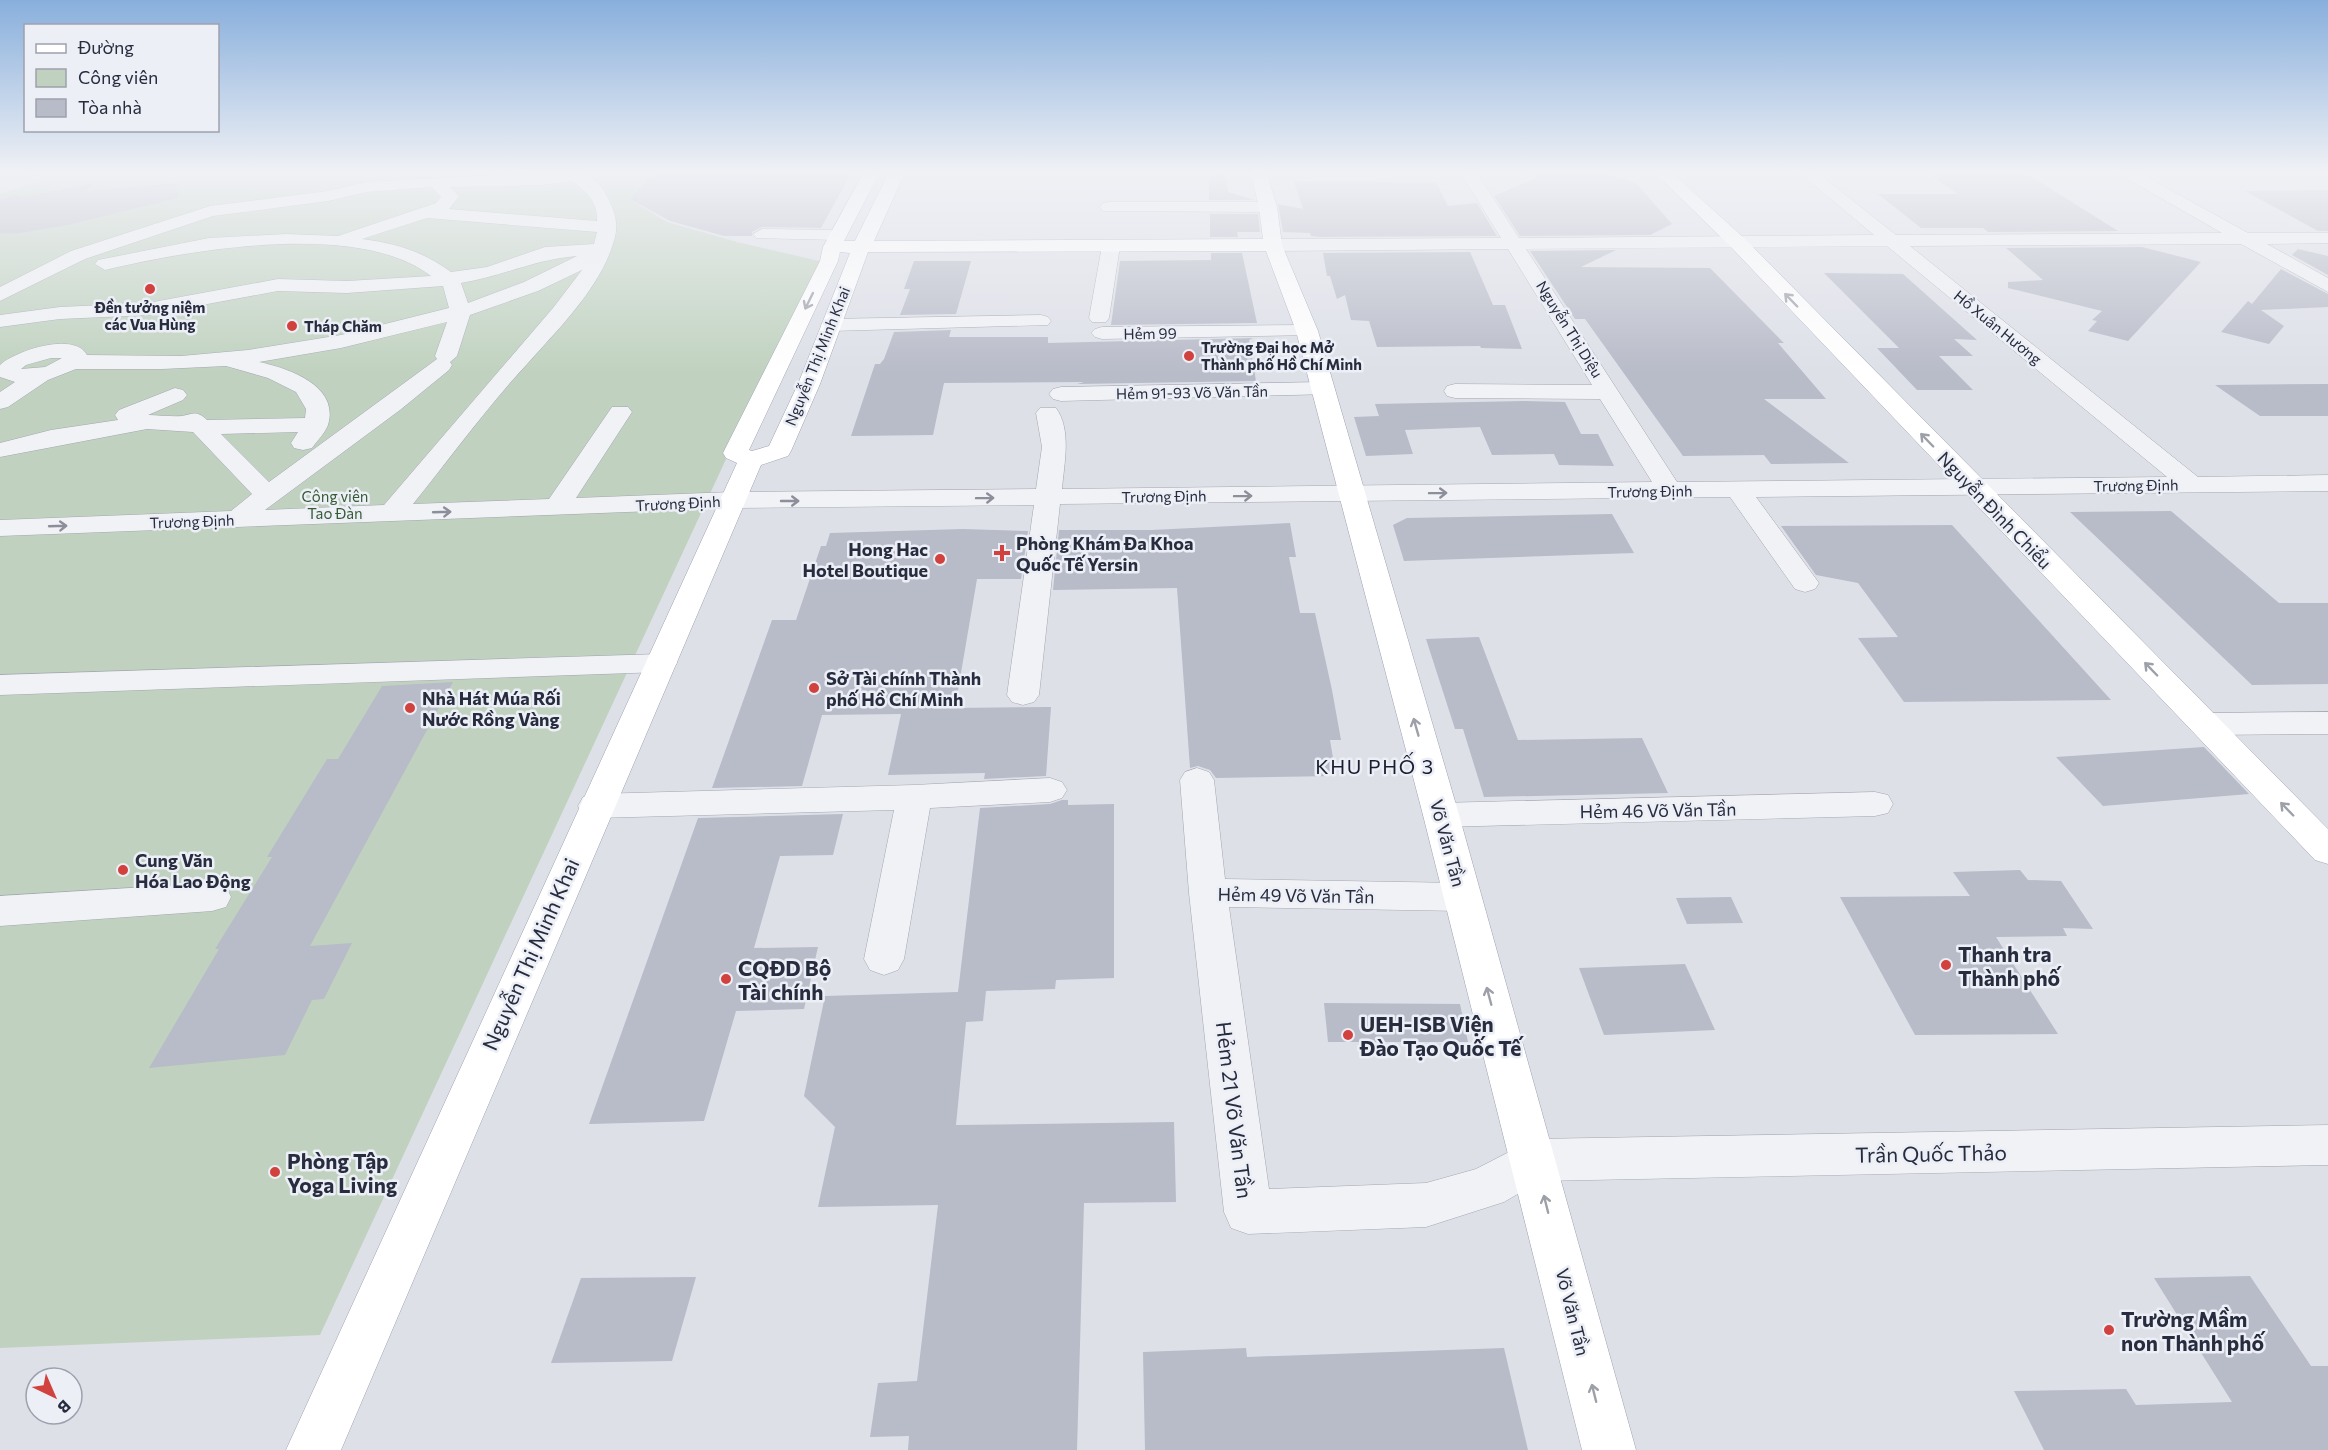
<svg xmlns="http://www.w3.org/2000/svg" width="2328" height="1450" font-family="Commissioner,sans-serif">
  <rect width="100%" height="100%" fill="#dee0e8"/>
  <path fill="#c0d2bf" d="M156 170H656L630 199 667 222 737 242 828 263 727 457 320 1335 0 1348V194L40 179Z"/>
  <g fill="#b8bbc8">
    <path d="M656 170H853L821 228 762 227 752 232V236H724L670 221 630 199Z"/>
    <path d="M1209 170H1224L1228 192 1255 200H1209Z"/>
    <path d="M1530 170H1609L1617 178 1635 182 1672 224 1650 235 1520 236 1494 196 1536 178Z"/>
    <path d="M1926 172H2024L2118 231 1988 232 1983 228H1921L1878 194H1958Z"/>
    <path d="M1294 181 1436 182 1448 206 1477 203 1497 236 1320 237 1311 236 1310 233 1283 232 1278 204 1303 209Z"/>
    <path d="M94 183 86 191 176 183 178 198 68 225 14 234 0 233V199L17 195 25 197Z"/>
    <path d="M2328 190V231H2318L2245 191Z"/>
    <path d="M1210 214H1258L1260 232H1237L1238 237H1210Z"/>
    <path d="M2142 247 2201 262 2128 341 2088 331 2097 321 2092 320 2102 311 2008 288V282L2043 280 2006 248Z"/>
    <path d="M2298 249 2328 256V275L2292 255Z"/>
    <path d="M1616 250 1581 267 1710 268 1784 343H1778L1826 399H1764L1849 463 1771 464 1764 455 1683 456 1585 319H1575L1530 251Z"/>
    <path d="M1470 252 1493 305H1505L1522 349 1481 348 1480 346 1377 347 1369 321 1351 320 1345 295 1337 299 1330 276H1327L1323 253Z"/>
    <path d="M1211 253H1242L1257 323 1111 325 1120 261 1211 260Z"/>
    <path d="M914 261H971L956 314 900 315 910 289H904Z"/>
    <path d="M2281 269 2328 294V307L2261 310 2284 326 2269 344 2221 332 2248 301 2252 304Z"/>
    <path d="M1824 273 1903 274 1977 340 1954 339 1973 356H1939L1973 390H1917L1877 348H1899Z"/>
    <path d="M951 330 949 337H1048V343L1253 338 1249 340 1256 381 1077 384 1084 382 944 383 933 435 851 436 875 364H880L884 359 894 332Z"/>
    <path d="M2328 384V416H2260L2215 385Z"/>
    <path d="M1524 401 1565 402 1581 434H1598L1614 466 1559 465 1554 454 1492 455 1480 427 1405 430 1413 454 1366 456 1354 417 1379 416 1375 404Z"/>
    <path d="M2171 511 2279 603H2328V684L2252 685 2070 512Z"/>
    <path d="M1612 514 1634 553 1404 561 1393 525 1407 518Z"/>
    <path d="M1290 523 1296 557H1289L1300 613H1315L1332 690 1341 740H1330L1336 776 1216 778 1210 770 1198 766 1190 768 1177 588 1053 590 1059 530H1152Z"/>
    <path d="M1952 525 2111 700 1904 702 1858 638 1898 637 1858 583 1816 575 1781 526Z"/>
    <path d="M963 529 1028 531 1021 579H977L955 708 1051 707 1046 776 984 779 985 773 888 775 901 714 822 715 802 786 712 788 772 620H796L821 546H826L830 533Z"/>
    <path d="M1479 637 1518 740 1642 738 1668 793 1484 797 1463 729H1455L1426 639Z"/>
    <path d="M453 682 310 946 352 943 324 999 312 1000 285 1055 149 1068 219 949H215L272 857H267L327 759H338L382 686Z"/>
    <path d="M2204 747 2249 794 2103 806 2056 757Z"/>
    <path d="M1062 800H1068V805L1114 804V978L1056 980 1055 989 986 991 983 1021 966 1022 956 1125 1174 1122 1176 1202 1084 1203 1077 1450H908L909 1436 870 1437 878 1383 917 1381 938 1205 818 1207 835 1127 804 1096 825 996 958 992 980 808 1050 804Z"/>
    <path d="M843 814 833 855 780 856 754 948 818 947 804 1009 736 1011 704 1121 589 1124 698 818Z"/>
    <path d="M2020 870 2028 880 2061 881 2093 929 2063 928 2067 936 1996 937 2058 1034 1915 1035 1840 897 1970 896 1953 872Z"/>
    <path d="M1731 897 1743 923 1687 924 1676 898Z"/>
    <path d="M1685 964 1715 1030 1604 1035 1579 968Z"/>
    <path d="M1324 1003 1460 1004 1468 1042H1328Z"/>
    <path d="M2250 1276 2311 1366H2328V1450H2044L2014 1391 2126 1389 2136 1405 2232 1402 2154 1278Z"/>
    <path d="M696 1277 672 1361 551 1363 581 1278Z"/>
    <path d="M1246 1348 1247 1357 1504 1348 1528 1450H1145L1143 1352Z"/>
  </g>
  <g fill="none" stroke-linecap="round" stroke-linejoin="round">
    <defs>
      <g id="minor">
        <path d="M559 170C577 169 594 174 604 191 613 207 619 220 615 237 603 285 560 327 528 363 487 407 451 457 413 504L549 499 612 407H628L632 412 576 498 732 492 1036 489 1042 447 1036 413 1040 408H1056C1072 430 1064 464 1062 489L1652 482 1600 399 1455 398 1447 396 1444 391 1447 386 1455 384 1592 385 1508 249 1273 251 1264 245 1273 239 1501 238 1459 170H1475L1519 238 1874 235 1796 170H1814L1896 235 2222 233 2117 173 2115 170H2134L2248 233H2328V243L2267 244 2328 278V292L2241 244 1910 246 2198 477 2328 475V491L1756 497 1819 583 1815 589 1805 592 1795 589 1730 497 1060 504 1039 695 1034 702 1023 705 1012 702 1007 695 1034 505 732 508 0 536V520L231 511 252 494 193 432 147 429 0 457V443L51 430 118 420 115 415 119 410 175 388 183 390 187 395 183 400 148 415C158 415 172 417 182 416 192 414 197 410 207 420L305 418 306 409 296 392 268 378 226 366 162 369H76L48 380 8 407 0 409V392L15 382 0 377V365C15 351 74 331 87 355L181 356 248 350 341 335 449 308 443 286 347 293 278 291 148 315 60 319 0 327V315L60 307 148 303 278 279 347 281 431 276C359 220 189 250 105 270L95 264 98 260 209 238 286 234 338 236 436 203 441 197 432 187 366 192 328 201 213 216 85 259 0 301V287L71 251 210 206 328 191 366 182 561 172ZM572 181C586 191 598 202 597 221L449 209 459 196 450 187 542 185ZM427 218 597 232 594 244 545 247 487 267 451 272C424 252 395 243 362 239ZM1887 246 2167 477 1677 482 1526 249ZM577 256 524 282 468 303 461 283C503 276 536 259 577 256ZM582 270 553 308 384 505 265 510 400 410 449 370 452 365 450 362 457 356 470 315 538 291ZM447 322 435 356 437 359 269 482 221 434 298 432 291 443 294 448 303 450 312 448C317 441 325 433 328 425 340 385 287 368 259 362L341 348ZM51 358H62L45 367 21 369 26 365Z"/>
        <path d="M1109 202H1268L1277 207 1268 212 1103 211 1100 207 1103 203Z"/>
        <path d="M762 229 838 230 847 235 838 240 756 238 753 234Z"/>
        <path d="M1111 240 1120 246 1109 318 1106 322H1092L1089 318 1102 246Z"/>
        <path d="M1041 315 1048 317 1051 321 1048 325 831 331 824 329 821 325 824 321 831 319Z"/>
        <path d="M1307 325 1314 327 1318 331 1314 335 1102 339 1095 337 1091 333 1095 329 1102 327Z"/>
        <path d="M1323 382 1331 384 1334 389 1331 394 1061 401 1053 399 1049 394 1053 389 1061 387Z"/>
        <path d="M661 654 672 656 677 663 672 670 661 672 0 695V675Z"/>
        <path d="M2328 712V734L2204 735 2192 731 2188 724 2192 717 2204 713Z"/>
        <path d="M1197 768 1209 772 1214 780 1225 879 1462 883 1476 887 1481 897 1476 907 1462 911 1229 907 1269 1189 1426 1183 1476 1169 1534 1139 2328 1125V1165L1540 1181 1504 1202 1426 1227 1248 1234 1231 1228 1224 1212 1189 893 1180 780 1185 772Z"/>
        <path d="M1050 778 1062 782 1067 790 1062 798 1050 802 930 808 904 959 898 970 884 975 870 970 864 959 894 810 596 818 583 815 578 806 583 797 596 794 914 785Z"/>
        <path d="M1875 792 1888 795 1893 804 1888 813 1875 816 1441 827 1428 824 1423 815 1428 806 1441 803Z"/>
        <path d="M212 883 226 887 231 897 226 907 212 911 0 926V896Z"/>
      </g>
      <g id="major">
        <path d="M0 170H47L39 175 0 177Z"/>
        <path d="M865 170H881L844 241H855L890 170H906L874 241 1263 239 1259 207 1250 170H1266L1277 207 1282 245 1318 331 1459 815 1636 1450H1582L1423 815 1296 331 1266 251 868 252 820 384 791 451 788 456 761 465 341 1450H286L737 463 726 458 723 453 820 261 823 247ZM840 252 850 253 798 384 769 446 752 451 749 450 838 261Z"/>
        <path d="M1652 170H1669L1744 238 2328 829V864L2315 860 1730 246Z"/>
      </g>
    </defs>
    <use href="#minor" stroke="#a3a6b2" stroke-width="1"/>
    <use href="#major" stroke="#9da2b4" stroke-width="1"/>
    <use href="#minor" fill="#f1f2f6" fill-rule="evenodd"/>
    <use href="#major" fill="#fff" fill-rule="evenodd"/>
  </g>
  <defs><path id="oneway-shaft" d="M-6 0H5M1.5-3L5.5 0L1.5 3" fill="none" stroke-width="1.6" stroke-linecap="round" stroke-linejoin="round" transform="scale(1.5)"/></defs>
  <g stroke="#9ea0a9">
    <use href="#oneway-shaft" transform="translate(1791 300) rotate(-134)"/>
    <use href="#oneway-shaft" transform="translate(809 301) rotate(116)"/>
    <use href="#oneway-shaft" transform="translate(1927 440) rotate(-134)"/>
    <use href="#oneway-shaft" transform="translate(2151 669) rotate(-134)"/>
    <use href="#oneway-shaft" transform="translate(1416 727) rotate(-106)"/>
    <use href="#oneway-shaft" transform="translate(2287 809) rotate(-134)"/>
    <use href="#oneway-shaft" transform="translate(1489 996) rotate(-105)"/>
    <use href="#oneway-shaft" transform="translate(1546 1204) rotate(-104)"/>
    <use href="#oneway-shaft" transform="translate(1594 1393) rotate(-104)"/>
  </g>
  <g stroke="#8c8f9a">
    <use href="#oneway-shaft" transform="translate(1438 493) rotate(-1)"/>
    <use href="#oneway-shaft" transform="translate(1243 496) rotate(-1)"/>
    <use href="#oneway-shaft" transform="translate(985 498) rotate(-1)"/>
    <use href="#oneway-shaft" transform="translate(790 501)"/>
    <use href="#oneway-shaft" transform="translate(442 512) rotate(-2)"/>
    <use href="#oneway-shaft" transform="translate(58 526) rotate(-2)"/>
  </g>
  <linearGradient id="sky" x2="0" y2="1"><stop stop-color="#88afdc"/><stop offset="0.46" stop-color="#f0f1f5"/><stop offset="1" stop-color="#f0f1f5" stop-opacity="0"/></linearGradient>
  <rect width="2328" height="373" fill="url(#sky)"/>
  <g fill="#d1413e" stroke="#edeff6" stroke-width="2">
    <circle cx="150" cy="289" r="6"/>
    <circle cx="292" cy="326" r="6"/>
    <circle cx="1189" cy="356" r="6"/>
    <path d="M999 544h6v6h6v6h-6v6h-6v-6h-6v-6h6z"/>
    <circle cx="940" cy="559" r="6"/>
    <circle cx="814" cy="688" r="6"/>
    <circle cx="410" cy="708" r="6"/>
    <circle cx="123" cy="870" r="6"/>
    <circle cx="1946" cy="965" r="6"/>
    <circle cx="726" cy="979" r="6"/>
    <circle cx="1348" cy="1035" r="6"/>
    <circle cx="275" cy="1172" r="6"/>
    <circle cx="2109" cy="1330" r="6"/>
  </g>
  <g text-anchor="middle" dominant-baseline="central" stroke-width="5" stroke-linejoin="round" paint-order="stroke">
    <g font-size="15" font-weight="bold" fill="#272c3f" stroke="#edeff6" text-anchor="start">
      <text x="150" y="307" text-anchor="middle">Đền tưởng niệm<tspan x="150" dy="17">các Vua Hùng</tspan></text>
      <text x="304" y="326">Tháp Chăm</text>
      <text x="1201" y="347">Trường Đại học Mở<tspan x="1201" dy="17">Thành phố Hồ Chí Minh</tspan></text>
    </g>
    <g font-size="15" fill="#272c3f" stroke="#edeff6">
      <text transform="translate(1998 327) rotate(39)">Hồ Xuân Hương</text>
      <text transform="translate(1570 329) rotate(58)">Nguyễn Thị Diệu</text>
      <text transform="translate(1150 333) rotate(-1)">Hẻm 99</text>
      <text transform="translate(817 356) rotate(-68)">Nguyễn Thị Minh Khai</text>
      <text transform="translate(1192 392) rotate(-1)">Hẻm 91-93 Võ Văn Tần</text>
      <text transform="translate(2136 485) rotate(-1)">Trương Định</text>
      <text transform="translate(1650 491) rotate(-1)">Trương Định</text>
      <text transform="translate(1164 496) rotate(-1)">Trương Định</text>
      <text transform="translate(678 503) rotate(-3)">Trương Định</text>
      <text transform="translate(192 521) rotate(-2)">Trương Định</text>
    </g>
    <g font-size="15" fill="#355b34" stroke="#edeff6">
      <text x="335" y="496">Công viên<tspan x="335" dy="17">Tao Đàn</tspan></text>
    </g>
    <g font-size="18" fill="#272c3f" stroke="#edeff6">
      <text transform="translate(1995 510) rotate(46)">Nguyễn Đình Chiểu</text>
      <text transform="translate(1658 810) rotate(-1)">Hẻm 46 Võ Văn Tần</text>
      <text transform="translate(1448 843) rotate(75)">Võ Văn Tần</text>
      <text transform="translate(1296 895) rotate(1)">Hẻm 49 Võ Văn Tần</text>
      <text transform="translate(1573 1312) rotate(76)">Võ Văn Tần</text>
    </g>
    <g font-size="18" font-weight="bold" fill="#272c3f" stroke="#edeff6" text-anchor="start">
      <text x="1016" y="543">Phòng Khám Đa Khoa<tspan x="1016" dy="21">Quốc Tế Yersin</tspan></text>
      <text x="928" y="549" text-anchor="end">Hong Hac<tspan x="928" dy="21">Hotel Boutique</tspan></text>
      <text x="826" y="678">Sở Tài chính Thành<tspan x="826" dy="21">phố Hồ Chí Minh</tspan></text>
      <text x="422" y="698">Nhà Hát Múa Rối<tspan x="422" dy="21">Nước Rồng Vàng</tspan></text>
      <text x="135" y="860">Cung Văn<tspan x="135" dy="21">Hóa Lao Động</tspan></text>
    </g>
    <g font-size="20" letter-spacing="1.5" fill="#191d30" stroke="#edeff6">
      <text x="1375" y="766">KHU PHỐ 3</text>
    </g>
    <g font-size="21" font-weight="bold" fill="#272c3f" stroke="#edeff6" text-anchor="start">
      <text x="1958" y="953">Thanh tra<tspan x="1958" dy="24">Thành phố</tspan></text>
      <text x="738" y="967">CQĐD Bộ<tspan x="738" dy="24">Tài chính</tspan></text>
      <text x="1360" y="1023">UEH-ISB Viện<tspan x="1360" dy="24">Đào Tạo Quốc Tế</tspan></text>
      <text x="287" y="1160">Phòng Tập<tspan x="287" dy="24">Yoga Living</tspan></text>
      <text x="2121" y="1318">Trường Mầm<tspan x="2121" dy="24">non Thành phố</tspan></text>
    </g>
    <g font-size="21" fill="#272c3f" stroke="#edeff6">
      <text transform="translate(530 954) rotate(-66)">Nguyễn Thị Minh Khai</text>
      <text transform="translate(1235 1110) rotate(83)">Hẻm 21 Võ Văn Tần</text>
      <text transform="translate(1931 1153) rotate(-1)">Trần Quốc Thảo</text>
    </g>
  </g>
  <rect x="24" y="24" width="195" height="108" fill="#edeff6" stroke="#9ea1ad" stroke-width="1.5"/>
  <rect x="36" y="44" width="30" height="9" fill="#ffffff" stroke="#9ea1ad" stroke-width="1.5"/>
  <text x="78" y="54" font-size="18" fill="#272c3f">Đường</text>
  <rect x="36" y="69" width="30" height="18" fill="#c0d2bf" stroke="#9ea1ad" stroke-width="1.5"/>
  <text x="78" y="84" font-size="18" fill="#272c3f">Công viên</text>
  <rect x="36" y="99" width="30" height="18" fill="#b8bbc8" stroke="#9ea1ad" stroke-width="1.5"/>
  <text x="78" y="114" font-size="18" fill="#272c3f">Tòa nhà</text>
  <g transform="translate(54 1396) rotate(136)"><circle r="28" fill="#edeff6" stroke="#9ea1ad" stroke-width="1.5"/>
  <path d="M0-4.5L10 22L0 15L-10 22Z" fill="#d1413e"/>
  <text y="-9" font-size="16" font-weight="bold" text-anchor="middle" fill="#272c3f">B</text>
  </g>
</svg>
